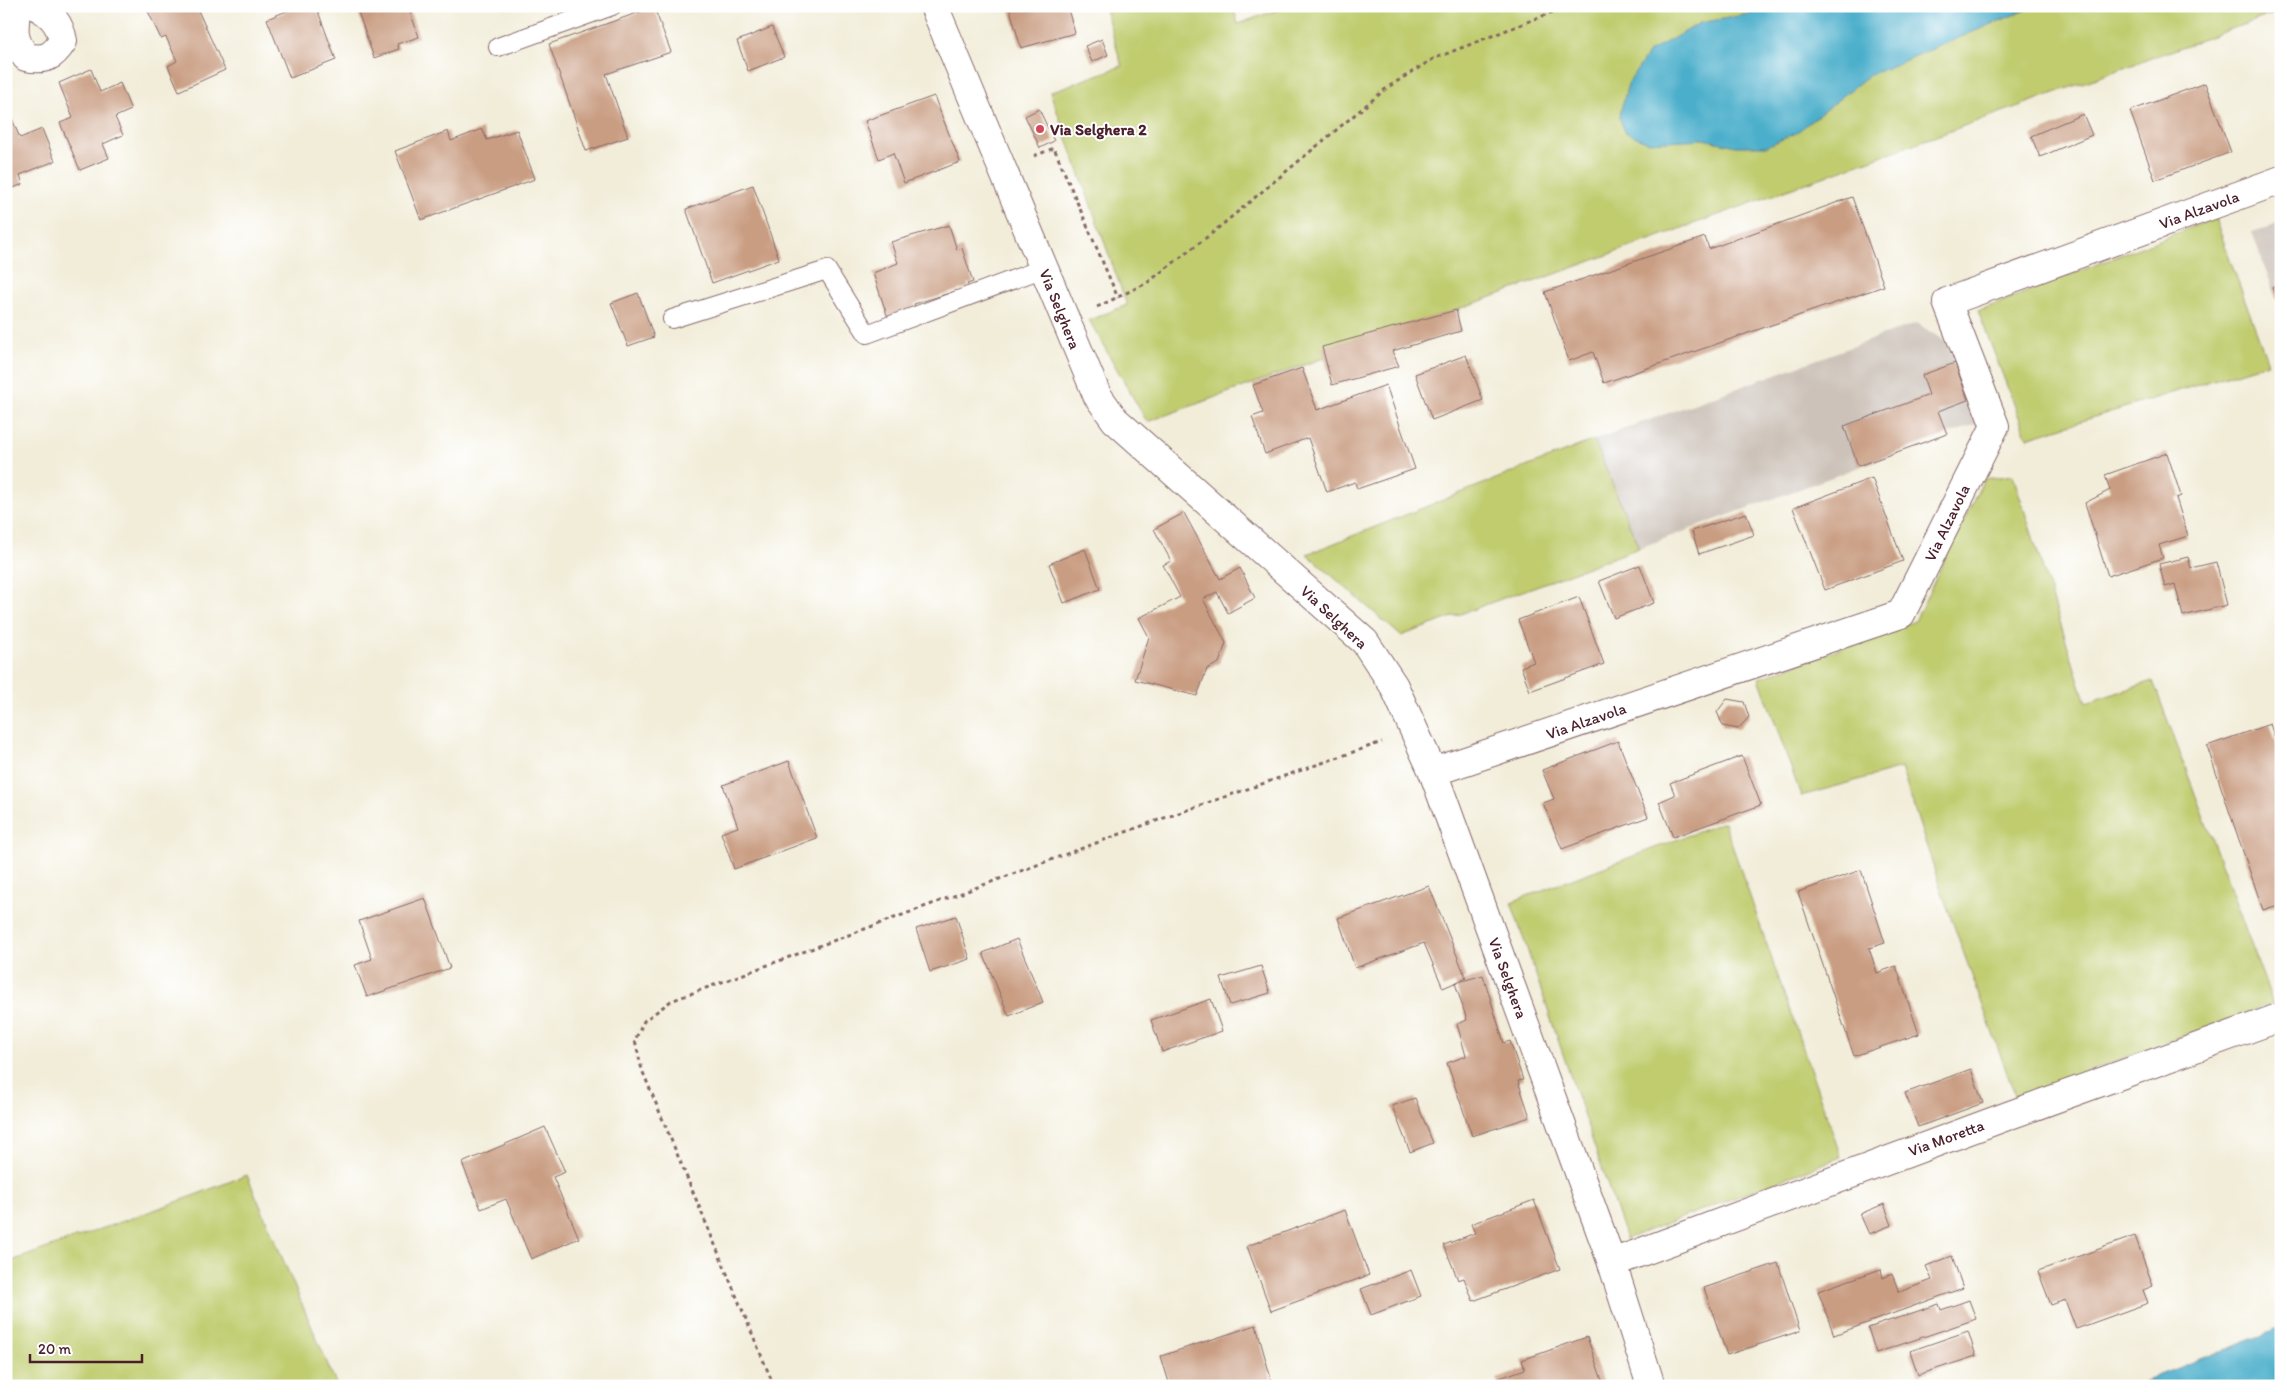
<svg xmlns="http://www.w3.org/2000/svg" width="2287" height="1392" font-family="Itim,sans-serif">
  <rect width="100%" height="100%" fill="#fff"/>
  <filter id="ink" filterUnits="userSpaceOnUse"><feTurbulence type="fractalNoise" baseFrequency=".02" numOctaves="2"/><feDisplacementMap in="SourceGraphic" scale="10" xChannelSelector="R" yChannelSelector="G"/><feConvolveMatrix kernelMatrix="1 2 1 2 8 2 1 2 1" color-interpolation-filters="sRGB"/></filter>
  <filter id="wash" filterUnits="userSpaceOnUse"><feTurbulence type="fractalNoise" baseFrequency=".0096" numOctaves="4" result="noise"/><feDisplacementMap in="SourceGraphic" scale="20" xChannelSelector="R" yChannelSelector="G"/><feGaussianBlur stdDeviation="1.12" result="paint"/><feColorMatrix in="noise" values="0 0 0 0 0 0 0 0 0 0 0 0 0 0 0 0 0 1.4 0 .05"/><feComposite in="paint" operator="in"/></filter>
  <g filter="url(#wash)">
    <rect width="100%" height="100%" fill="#f2edd9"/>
    <g fill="#ccc2b9">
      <path d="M2281 223V312L2252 232Z"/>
      <path d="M1917 323 1946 342 1982 422 1639 548 1594 440Z"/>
    </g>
    <g fill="#c0cc6e" stroke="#85764c">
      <path d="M1104 6H1233L1238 24 1289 6H2281V11L1147 422 1089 320 1127 305 1050 92 1122 66Z"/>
      <path d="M2215 218 2268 363 2027 438 1978 311Z"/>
      <path d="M1594 440 1639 548 1401 636 1307 554Z"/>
      <path d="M2013 475 2086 703 2153 681 2273 1003 2016 1098 1940 887 1901 768 1801 796 1759 678 1915 621 1984 479Z"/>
      <path d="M1724 822 1841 1157 1626 1239 1511 902Z"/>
      <path d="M247 1175 337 1386H6V1263L182 1200Z"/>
    </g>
    <g fill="#4cafcb" stroke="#4b677b">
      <path d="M1792 6H2035L1868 76 1796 133 1767 146H1736L1703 139 1648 142 1625 132 1619 117 1628 84 1649 52 1700 23Z"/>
      <path d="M2281 1328V1386H2131Z"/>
    </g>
    <g id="blocks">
      <g fill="#c99d82">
        <path d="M153 6H196L225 70 179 91 168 66 177 61 166 37 161 39 147 9Z"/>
        <path d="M299 6H316L336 60 290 78 267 19Z"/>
        <path d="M356 6H408L419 37 397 44 399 49 374 58Z"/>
        <path d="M1009 6H1067L1075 33 1021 48Z"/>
        <path d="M654 7 671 52 606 74 628 137 586 151 549 44Z"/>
        <path d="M772 27 784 57 748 71 737 41Z"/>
        <path d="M1102 39 1108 55 1092 62 1085 46Z"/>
        <path d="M91 69 100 92 120 83 131 110 115 117 123 135 103 144 109 158 80 170 60 123 73 118 59 83Z"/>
        <path d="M2205 83 2231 152 2155 180 2130 111Z"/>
        <path d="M934 96 960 162 904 183 893 153 879 159 865 121Z"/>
        <path d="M6 105 20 138 42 129 55 161 20 175 23 184 6 191Z"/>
        <path d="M1039 109 1054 141 1040 148 1025 116Z"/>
        <path d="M2083 114 2092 135 2040 157 2031 136Z"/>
        <path d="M482 129 487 140 517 130 535 179 421 220 395 151 448 131 451 141Z"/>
        <path d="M753 185 779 259 712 283 686 209Z"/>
        <path d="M1852 197 1884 286 1604 383 1593 352 1569 361 1545 292 1705 237 1709 249Z"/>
        <path d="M949 225 957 250 962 248 973 282 967 284 969 287 914 304 917 311 889 321 873 273 898 263 891 242Z"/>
        <path d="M2281 284V310L2272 287Z"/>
        <path d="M638 293 654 337 628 346 611 303Z"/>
        <path d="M1456 310 1461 331 1392 351 1399 366 1332 385 1322 347Z"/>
        <path d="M1466 355 1483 400 1432 420 1415 374Z"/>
        <path d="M1955 363 1968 400 1938 411 1947 434 1858 466 1844 426 1929 395 1922 375Z"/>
        <path d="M1302 368 1317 410 1386 385 1415 469 1357 489 1355 482 1327 492 1308 438 1265 454 1252 417 1263 413 1253 385Z"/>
        <path d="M2167 453 2181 496 2176 498 2188 536 2159 545 2163 558 2108 576 2085 503 2110 490 2105 475Z"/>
        <path d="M1872 478 1903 561 1825 590 1793 508Z"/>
        <path d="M1184 513 1220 579 1240 568 1255 598 1228 613 1217 592 1203 599 1226 643 1219 663 1207 669 1197 696 1135 680 1149 637 1139 618 1180 597 1163 565 1171 561 1154 529Z"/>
        <path d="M1746 513 1754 535 1699 554 1692 531Z"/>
        <path d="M1085 549 1100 589 1064 603 1049 564Z"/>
        <path d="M2188 557 2191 568 2216 562 2227 605 2183 616 2175 584 2165 587 2159 564Z"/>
        <path d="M1640 565 1654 603 1614 618 1599 581Z"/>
        <path d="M1579 597 1604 664 1530 691 1521 667 1534 662 1518 620Z"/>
        <path d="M1727 699 1744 702 1749 717 1738 729 1723 726 1717 712Z"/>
        <path d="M2270 724 2281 756V801L2277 803 2281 813V904L2263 910 2207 746Z"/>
        <path d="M1618 741 1648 817 1562 849 1543 803 1554 799 1542 770Z"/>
        <path d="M1742 756 1761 805 1673 837 1659 802 1675 795 1670 783Z"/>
        <path d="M789 761 817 838 734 869 721 833 738 827 723 785Z"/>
        <path d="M1861 870 1885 943 1869 948 1877 973 1896 966 1919 1034 1854 1056 1798 892Z"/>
        <path d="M1429 886 1466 978 1443 988 1424 943 1355 968 1338 918Z"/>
        <path d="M425 898 450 968 367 997 355 965 372 959 359 921Z"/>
        <path d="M956 916 970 959 930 972 916 929Z"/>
        <path d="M1017 939 1043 1002 1009 1016 983 953Z"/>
        <path d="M1261 966 1270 993 1230 1005 1221 978Z"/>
        <path d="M1483 975 1504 1043 1510 1041 1523 1080 1518 1081 1530 1117 1472 1136 1447 1063 1466 1056 1457 1024 1467 1020 1455 983Z"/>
        <path d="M1211 999 1222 1031 1162 1052 1151 1020Z"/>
        <path d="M1971 1069 1983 1103 1918 1127 1905 1093Z"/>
        <path d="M1415 1098 1433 1143 1410 1152 1392 1106Z"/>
        <path d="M545 1127 565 1172 553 1177 579 1238 531 1259 506 1199 481 1209 462 1163Z"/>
        <path d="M1534 1200 1560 1269 1473 1301 1464 1278 1458 1280 1444 1245 1475 1233 1471 1224Z"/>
        <path d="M1884 1204 1892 1225 1869 1234 1860 1214Z"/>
        <path d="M1345 1210 1369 1275 1271 1311 1247 1246Z"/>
        <path d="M2135 1236 2153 1286 2143 1290 2148 1303 2076 1329 2065 1300 2051 1305 2038 1271Z"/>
        <path d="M1952 1256 1963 1288 1834 1335 1818 1291 1881 1269 1883 1278 1892 1274 1899 1292 1932 1280 1926 1266Z"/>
        <path d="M1778 1263 1800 1331 1727 1355 1704 1288Z"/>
        <path d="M1411 1270 1421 1296 1371 1315 1361 1289Z"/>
        <path d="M1969 1300 1976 1319 1876 1353 1868 1328 1939 1304 1941 1310Z"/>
        <path d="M1256 1325 1273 1386H1170L1161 1356Z"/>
        <path d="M1968 1331 1976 1356 1918 1375 1910 1351Z"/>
        <path d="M1587 1337 1604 1386H1499L1497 1379 1525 1369 1522 1360Z"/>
      </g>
    </g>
  </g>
  <g filter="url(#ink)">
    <use href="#blocks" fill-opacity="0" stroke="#856768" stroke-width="1"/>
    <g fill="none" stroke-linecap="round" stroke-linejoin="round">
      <defs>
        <g id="service">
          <path d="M498 47 612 6"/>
          <path d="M672 319 827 270 867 334 1044 268"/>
        </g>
        <g id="minor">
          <path d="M17 6C14 29 11 38 26 57 45 61 53 57 63 41 60 24 52 14 36 6"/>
          <path d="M934 6 1097 395 1115 420 1365 642 1394 686 1433 772 1612 1263 1651 1386"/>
          <path d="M1433 772 1901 614 1995 426 1947 302 2281 180"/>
          <path d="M1612 1263 2010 1115 2281 1017"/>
        </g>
      </defs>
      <use href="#service" stroke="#856768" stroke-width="20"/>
      <use href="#minor" stroke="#856768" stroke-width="30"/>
      <g stroke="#856768" stroke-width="3" stroke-dasharray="4 4" stroke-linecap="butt">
        <path d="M1034 156 1054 148 1118 298"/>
        <path d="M1097 307 1147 283 1211 234 1388 87 1433 59 1568 6"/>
        <path d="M774 1386 642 1070 635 1040 644 1021 671 1001 1150 823 1382 742"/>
      </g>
      <use href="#service" stroke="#fff" stroke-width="18"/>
      <use href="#minor" stroke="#fff" stroke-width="28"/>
    </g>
  </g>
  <circle fill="#d1495b" stroke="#fff" stroke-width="2" cx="1040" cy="129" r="5"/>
  <g text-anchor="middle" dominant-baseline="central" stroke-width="4" stroke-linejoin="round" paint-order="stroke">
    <g font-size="16" font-weight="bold" fill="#4a1f2b" stroke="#fff" text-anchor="start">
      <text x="1050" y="129">Via Selghera 2</text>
    </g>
    <g font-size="16" fill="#4a1f2b" stroke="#fff">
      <text transform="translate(2199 210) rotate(-20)">Via Alzavola</text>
      <text transform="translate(1060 309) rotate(68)">Via Selghera</text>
      <text transform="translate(1947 523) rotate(-64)">Via Alzavola</text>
      <text transform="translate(1334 617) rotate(43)">Via Selghera</text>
      <text transform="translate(1586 721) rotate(-19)">Via Alzavola</text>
      <text transform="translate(1508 978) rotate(70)">Via Selghera</text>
      <text transform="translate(1946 1138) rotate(-20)">Via Moretta</text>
    </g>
  </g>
  <rect width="2287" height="1392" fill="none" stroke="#fff" stroke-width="25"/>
  <path d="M30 1354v8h112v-8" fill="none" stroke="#4a1f2b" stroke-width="2.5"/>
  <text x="38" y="1354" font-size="15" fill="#4a1f2b" stroke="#ffffff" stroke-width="4" paint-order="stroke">20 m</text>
</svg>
